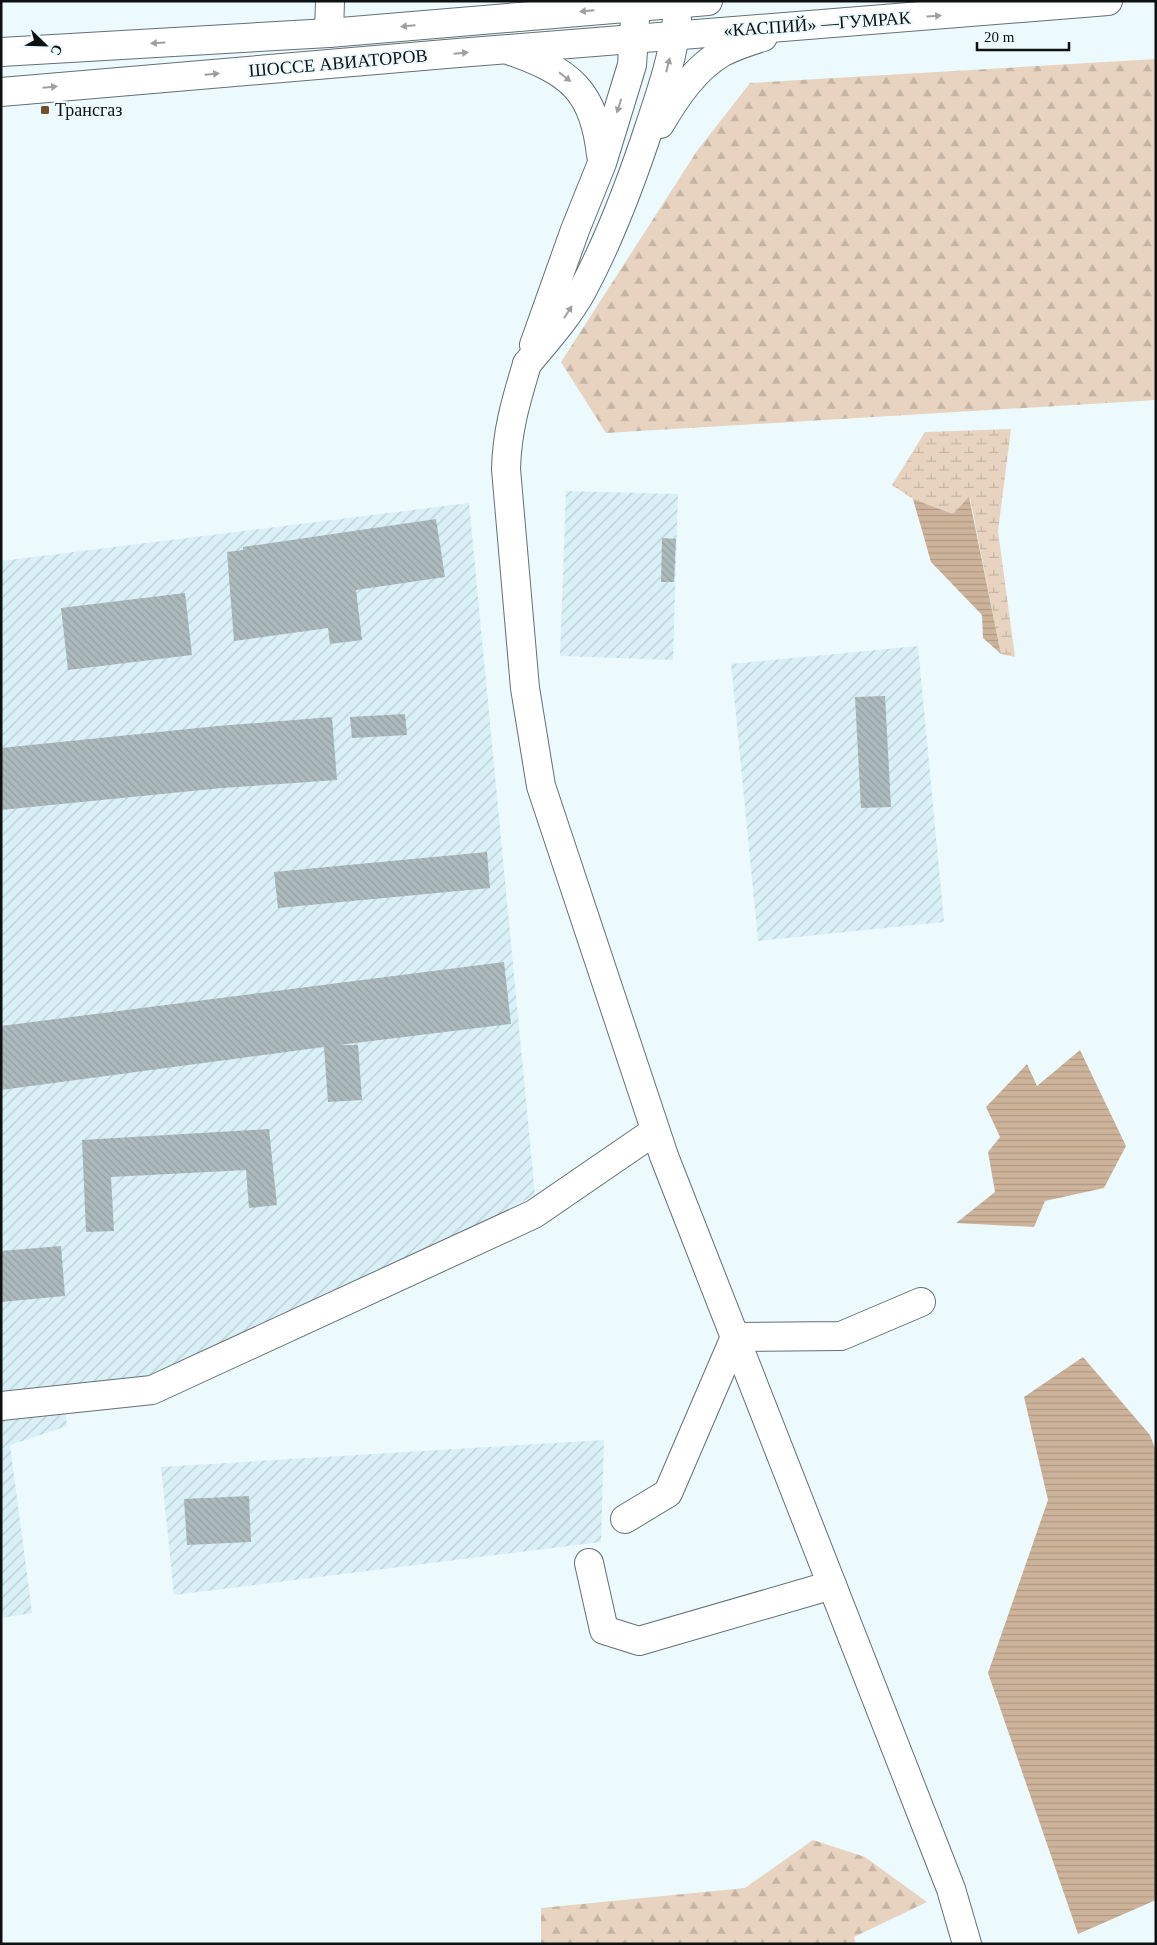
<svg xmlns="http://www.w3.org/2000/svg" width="1157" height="1945" font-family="Georgia,serif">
  <defs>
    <pattern id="industrial-furrows" width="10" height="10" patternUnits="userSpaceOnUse" patternTransform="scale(1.25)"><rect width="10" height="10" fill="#d9f0f6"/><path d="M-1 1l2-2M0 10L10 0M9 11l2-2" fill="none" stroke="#b9cdd2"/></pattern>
    <pattern id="forest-firs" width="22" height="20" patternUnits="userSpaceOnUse" patternTransform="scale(1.25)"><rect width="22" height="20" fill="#e7d3bf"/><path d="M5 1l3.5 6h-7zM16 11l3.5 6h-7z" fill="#c5b4a3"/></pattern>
    <pattern id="wetland-marsh" width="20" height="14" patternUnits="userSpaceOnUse" patternTransform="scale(1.25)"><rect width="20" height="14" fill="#e7d3bf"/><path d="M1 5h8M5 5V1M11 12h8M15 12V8" fill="none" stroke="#c5b4a3"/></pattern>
    <pattern id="water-rules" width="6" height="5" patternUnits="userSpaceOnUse" patternTransform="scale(1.25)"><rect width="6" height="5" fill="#cdb39a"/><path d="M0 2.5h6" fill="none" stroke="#af9984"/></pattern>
    <pattern id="building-back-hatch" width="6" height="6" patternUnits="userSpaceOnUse" patternTransform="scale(1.25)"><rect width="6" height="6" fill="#adbabd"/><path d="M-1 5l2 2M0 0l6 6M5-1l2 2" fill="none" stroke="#949fa1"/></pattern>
  </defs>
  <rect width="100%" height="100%" fill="#ecfafd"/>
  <g fill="url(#industrial-furrows)">
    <path d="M566 491 678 494 673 660 560 656Z"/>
    <path d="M469 503 535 1195 377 1279 143 1380 63 1385 67 1426 10 1445 32 1613 1 1618V561Z"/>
    <path d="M918 646 944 922 758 941 731 664Z"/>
    <path d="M604 1440 601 1542 174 1595 161 1467Z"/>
  </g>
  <g fill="url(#forest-firs)">
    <path d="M1156 59V400L606 433 561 362 697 151 750 83Z"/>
    <path d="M813 1840 865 1857 927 1902 854 1937 856 1944H541V1908L745 1888Z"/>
  </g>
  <path fill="url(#wetland-marsh)" d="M1011 429 998 531 1015 657 1001 654 970 498 953 514 913 499 892 485 925 432Z"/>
  <g fill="url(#water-rules)">
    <path d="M969 497 1001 654 983 638 982 615 931 562 913 499 953 514Z"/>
    <path d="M1080 1050 1126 1146 1104 1188 1045 1201 1034 1227 956 1223 995 1192 988 1152 1000 1137 986 1107 1027 1064 1037 1086Z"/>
    <path d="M1083 1357 1150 1435 1156 1451V1900L1078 1934 988 1673 1048 1500 1024 1397Z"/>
  </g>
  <g fill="url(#building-back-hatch)">
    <path d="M436 519 445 577 356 590 362 640 330 644 328 628 234 641 227 552 243 550V547Z"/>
    <path d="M662 538 676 539 674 582H661Z"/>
    <path d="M185 593 192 655 68 670 61 608Z"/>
    <path d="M885 696 891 807 861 808 855 697Z"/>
    <path d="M405 714 407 735 352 738 350 717Z"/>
    <path d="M332 717 337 780 222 788 1 810V748L218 726Z"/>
    <path d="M487 852 490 888 278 908 274 872Z"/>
    <path d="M504 962 511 1024 339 1045H358L362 1100 328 1102 324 1047 1 1090V1026Z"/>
    <path d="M269 1129 277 1205 249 1208 246 1170 111 1177 114 1231 86 1232 82 1140Z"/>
    <path d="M61 1246 65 1296 1 1302V1251Z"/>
    <path d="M249 1496 251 1542 187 1545 184 1499Z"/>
  </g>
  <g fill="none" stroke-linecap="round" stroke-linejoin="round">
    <defs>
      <g id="minor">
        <path d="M329 33 330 1"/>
        <path d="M527 364C516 401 507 430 506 469L525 688 541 786 664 1156 951 1889 967 1944"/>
        <path d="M1 1406 152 1390 534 1214 655 1131"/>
        <path d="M625 1519 668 1493 735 1337 841 1336 921 1302"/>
        <path d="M589 1563 604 1630 639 1641 832 1585"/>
      </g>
      <g id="major">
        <path d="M511 51C570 72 594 90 601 155"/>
        <path d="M1 52 329 33 708 1"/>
        <path d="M1 92 458 53 1108 1"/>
        <path d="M660 124C676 97 695 68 723 52 735 46 750 41 763 37"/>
        <path d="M534 345 575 230 602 163 632 65 635 20"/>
        <path d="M527 364C546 341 567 318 582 291 611 237 632 180 651 122 662 89 674 54 677 19"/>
      </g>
    </defs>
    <use href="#minor" stroke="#647073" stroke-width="30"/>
    <use href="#major" stroke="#647073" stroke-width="30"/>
    <use href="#minor" stroke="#fff" stroke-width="28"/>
    <use href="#major" stroke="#fff" stroke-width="28"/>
  </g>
  <defs><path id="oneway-solid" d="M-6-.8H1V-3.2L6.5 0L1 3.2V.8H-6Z" transform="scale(1.25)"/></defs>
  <g fill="#9ea0a0">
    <use href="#oneway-solid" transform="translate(587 11) rotate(175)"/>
    <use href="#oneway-solid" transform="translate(934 16) rotate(-4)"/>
    <use href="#oneway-solid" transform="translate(408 26) rotate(175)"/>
    <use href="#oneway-solid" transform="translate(158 43) rotate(177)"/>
    <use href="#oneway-solid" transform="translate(461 53) rotate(-5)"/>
    <use href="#oneway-solid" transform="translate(668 65) rotate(-76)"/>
    <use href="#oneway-solid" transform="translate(212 74) rotate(-5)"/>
    <use href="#oneway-solid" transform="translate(565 77) rotate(38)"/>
    <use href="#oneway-solid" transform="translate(50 87) rotate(-5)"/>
    <use href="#oneway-solid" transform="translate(619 106) rotate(107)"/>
    <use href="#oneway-solid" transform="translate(568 312) rotate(-57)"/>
  </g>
  <rect fill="#735029" stroke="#ecfafd" stroke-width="2" x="40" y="105" width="10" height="10" rx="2.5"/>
  <g text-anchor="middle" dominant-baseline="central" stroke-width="4" stroke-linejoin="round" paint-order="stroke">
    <g font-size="18" fill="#0d1112" stroke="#ecfafd">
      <text transform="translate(817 24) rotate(-4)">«КАСПИЙ» —ГУМРАК</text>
      <text transform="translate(338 63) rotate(-5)">ШОССЕ АВИАТОРОВ</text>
    </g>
    <g font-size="18" fill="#0d1112" stroke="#ecfafd" text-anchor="start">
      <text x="55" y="110">Трансгаз</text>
    </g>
  </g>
  <rect width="1157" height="1945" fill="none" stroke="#0d1112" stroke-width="5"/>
  <g transform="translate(45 45) rotate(113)" stroke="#ecfafd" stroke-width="4" paint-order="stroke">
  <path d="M0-4L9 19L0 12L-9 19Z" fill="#0d1112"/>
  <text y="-8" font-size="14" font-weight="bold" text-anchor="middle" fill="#0d1112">С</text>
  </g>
  <path d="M977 42v8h92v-8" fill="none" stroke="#0d1112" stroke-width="2.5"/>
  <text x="984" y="42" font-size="15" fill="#0d1112" stroke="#ecfafd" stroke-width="4" paint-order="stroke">20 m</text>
</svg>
